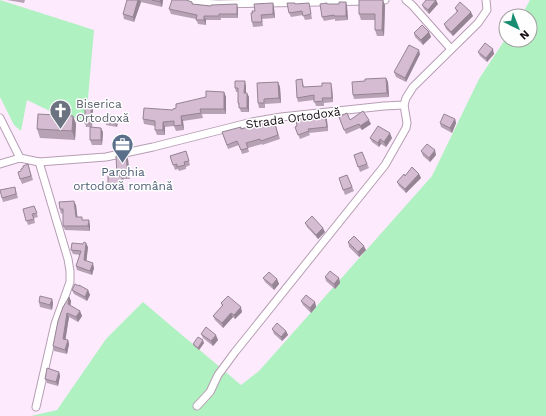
<svg xmlns="http://www.w3.org/2000/svg" width="546" height="416" font-family="'Work Sans',sans-serif">
  <rect width="100%" height="100%" fill="#feeafd"/>
  <g fill="#aff1c0">
    <path d="M0 0 94 30 86 121 54 113 27 100 21 131 14 125 0 97Z"/>
    <path d="M530 0H546V416H31L57 410 106 339 143 302 241 385 259 371 432 176 479 79 506 38V40H530V16H521Z"/>
  </g>
  <g fill="none" stroke-linecap="round" stroke-linejoin="round">
    <defs>
      <g id="street">
        <path d="M189 0 200 3 218 4 370 1 385 0"/>
        <path d="M406 0 412 5 451 49"/>
        <path d="M0 118 20 158"/>
        <path d="M0 164 20 158 39 162 106 157 153 147 252 122 281 117 384 106 404 105 406 98 413 87 478 23 487 10 486 0"/>
        <path d="M197 406 210 392 218 375 235 352 385 165 406 128 407 123 404 105"/>
        <path d="M36 407 55 324 70 282V271L68 259 39 162"/>
      </g>
    </defs>
    <use href="#street" stroke="#b69eb4" stroke-width="9"/>
    <use href="#street" stroke="#fff" stroke-width="7"/>
  </g>
  <g fill="#b7a2b5">
    <path d="M7 0H25L24 3Z"/>
    <path d="M127 0H163L162 7 141 2 134 22 124 19 123 14Z"/>
    <path d="M192 2 193 4 238 9V18H221V20H206V25L198 24 196 19 171 14 169 9Z"/>
    <path d="M346 2 347 6 348 20 335 21V19L324 21 322 17 328 4H339Z"/>
    <path d="M273 3 274 8 275 18 262 19 263 26 253 27 252 22 253 13 255 11Z"/>
    <path d="M295 4 310 7 312 19 305 20 303 15 291 17 289 13Z"/>
    <path d="M438 4 429 14 424 9 422 5Z"/>
    <path d="M385 5 384 36H377L375 30V20H361L359 14Z"/>
    <path d="M455 8 473 16 453 36 446 29 444 24 457 13Z"/>
    <path d="M429 32 431 37 423 45 415 37 414 33Z"/>
    <path d="M478 52 494 54 487 62 480 56Z"/>
    <path d="M420 54 406 82 396 77 394 72Z"/>
    <path d="M386 78 388 82 389 97 354 99 353 95Z"/>
    <path d="M302 79 304 87H332L333 102 324 103V106H316L314 100 298 102 297 98Z"/>
    <path d="M278 82 280 87 281 103 265 104V108H259L258 103Z"/>
    <path d="M246 86V93L249 97V112H241L238 103V92H236L235 88Z"/>
    <path d="M224 92 226 97V114H202L203 118 183 121 184 130 176 131 174 126 165 127V135H157L155 130V126L144 124 143 119 173 110 206 97Z"/>
    <path d="M91 106 93 110 92 127 103 132 102 145H92L90 140V127H86L85 123Z"/>
    <path d="M325 115 327 120 328 131 309 133 310 135 300 139 295 127 311 117Z"/>
    <path d="M73 116 76 124 75 140 40 138 37 129Z"/>
    <path d="M116 116 118 121 117 127 106 125 105 121Z"/>
    <path d="M455 119 456 123 452 133 441 127 440 123Z"/>
    <path d="M274 120 280 139 262 145V144L248 148 249 152 242 154 239 145 228 149 222 132 241 129Z"/>
    <path d="M350 120 371 124 362 130 360 128 346 134 340 121Z"/>
    <path d="M370 138H392L386 147 381 144 379 147 372 142Z"/>
    <path d="M186 151 190 165 186 167V169L179 171 178 169 175 170 170 156Z"/>
    <path d="M421 151 436 155 430 162 423 156Z"/>
    <path d="M362 152 369 168 360 172 354 155Z"/>
    <path d="M126 155 128 159 130 179H123L124 190H110L108 186 117 176V175Z"/>
    <path d="M28 164 33 180 22 184 20 179 21 171Z"/>
    <path d="M419 174 421 178 406 193 399 186 397 182 405 176Z"/>
    <path d="M347 175 354 191 345 195 339 178Z"/>
    <path d="M15 187 18 198 3 202 2 198Z"/>
    <path d="M76 205 77 217 90 225V231L65 230 63 226V213L61 214 60 209Z"/>
    <path d="M34 206 38 217 34 218 35 223 28 225 23 209Z"/>
    <path d="M305 223 325 232 318 239 307 227Z"/>
    <path d="M348 242 366 250 359 257 349 247Z"/>
    <path d="M88 247 86 261 94 268 92 275 77 270 76 266 80 255 73 254 71 250Z"/>
    <path d="M325 277 339 278 340 283 335 289 326 281Z"/>
    <path d="M263 278 277 279 279 284 274 290 265 282Z"/>
    <path d="M79 286 88 290 90 295 87 301 74 294 72 290Z"/>
    <path d="M69 297 71 301 70 306 80 311 82 316 78 322 69 317 65 339 68 340 69 344 67 354 54 351 53 346Z"/>
    <path d="M52 299 53 303 52 310 40 307 39 302Z"/>
    <path d="M301 301 315 302 316 307 311 313 303 305Z"/>
    <path d="M221 303 242 312 235 319 233 317 223 328 215 320 213 316 222 306Z"/>
    <path d="M272 329 286 331 288 335 282 341 274 334Z"/>
    <path d="M201 334 218 340 213 346 203 338Z"/>
    <path d="M204 343 199 350 194 346 193 344Z"/>
    <path d="M59 372 60 376 58 386 47 383 45 379Z"/>
  </g>
  <g fill="#958494">
    <path d="M138 0H140L141 2 134 22 133 17Z"/>
    <path d="M160 0H163L162 7 160 2Z"/>
    <path d="M383 0 385 5 384 36 382 30Z"/>
    <path d="M436 0 438 4 429 14 428 10Z"/>
    <path d="M346 2 347 6 348 20 346 16Z"/>
    <path d="M273 3 274 8 275 18 273 14Z"/>
    <path d="M237 4 238 9V18L237 14Z"/>
    <path d="M471 12 473 16 453 36 451 32Z"/>
    <path d="M204 16 206 20V25L204 20Z"/>
    <path d="M429 32 431 37 423 45 421 40Z"/>
    <path d="M493 49 494 54 487 62 486 58Z"/>
    <path d="M419 50 420 54 406 82 405 78Z"/>
    <path d="M386 78 388 82 389 97 387 93Z"/>
    <path d="M245 81 246 86V97L244 93Z"/>
    <path d="M278 82 280 87 281 103 279 98Z"/>
    <path d="M331 83 332 87 333 102 332 98Z"/>
    <path d="M224 92 226 97V114L224 109Z"/>
    <path d="M247 93 249 97V112L247 108Z"/>
    <path d="M91 106 93 110 92 127 91 123Z"/>
    <path d="M325 115 327 120 328 131 327 127Z"/>
    <path d="M73 116 76 124 75 140 72 131Z"/>
    <path d="M116 116 118 121 117 127 115 123Z"/>
    <path d="M181 116 183 121 184 130 182 125Z"/>
    <path d="M455 119 456 123 452 133 450 128Z"/>
    <path d="M369 120 371 124 362 130 360 126Z"/>
    <path d="M163 122 165 127V135L163 130Z"/>
    <path d="M101 128 103 132 102 145 101 140Z"/>
    <path d="M390 133 392 138 386 147 384 142Z"/>
    <path d="M380 139 381 144 379 147 378 143Z"/>
    <path d="M435 150 436 155 430 162 429 158Z"/>
    <path d="M126 155 128 159 130 179 128 174Z"/>
    <path d="M419 174 421 178 406 193 405 189Z"/>
    <path d="M122 176 124 180V190L122 186Z"/>
    <path d="M74 201 76 205 78 221 76 217Z"/>
    <path d="M89 220 90 225V231L88 226Z"/>
    <path d="M323 228 325 232 318 239 316 235Z"/>
    <path d="M86 243 88 247 86 265 84 260Z"/>
    <path d="M364 246 366 250 359 257 358 252Z"/>
    <path d="M93 263 94 268 92 275 90 271Z"/>
    <path d="M339 278 340 283 335 289 334 284Z"/>
    <path d="M277 279 279 284 274 290 272 285Z"/>
    <path d="M88 290 90 295 87 301 85 297Z"/>
    <path d="M69 297 71 301 70 309 68 304Z"/>
    <path d="M52 299 53 303 52 310 50 305Z"/>
    <path d="M315 302 316 307 311 313 310 308Z"/>
    <path d="M241 307 242 312 235 319 234 315Z"/>
    <path d="M80 311 82 316 78 322 76 317Z"/>
    <path d="M67 313 69 317 65 343 63 339Z"/>
    <path d="M231 313 233 317 223 328 222 323Z"/>
    <path d="M286 331 288 335 282 341 281 337Z"/>
    <path d="M216 335 218 340 213 346 211 341Z"/>
    <path d="M68 340 69 344 67 354 65 350Z"/>
    <path d="M203 340 204 343 199 350 198 348Z"/>
    <path d="M59 372 60 376 58 386 56 382Z"/>
  </g>
  <g fill="#d5bcd3" stroke="#958494">
    <path d="M127 0H138L133 17 123 14Z"/>
    <path d="M152 0H160V2Z"/>
    <path d="M172 0H186L192 2V4L211 6V5L237 4V14H219V16H204V20H196L197 15 169 9Z"/>
    <path d="M359 0H383L382 30H375V14H359Z"/>
    <path d="M426 0H436L428 10 422 5Z"/>
    <path d="M339 2H346V16H334V15L322 17 320 4 327 3V4H339Z"/>
    <path d="M460 2 471 12 451 32 444 24 458 11 455 8Z"/>
    <path d="M273 3V14L261 15 262 22H252L251 13H253L252 11H255L254 4Z"/>
    <path d="M287 3H295V4L309 3 311 14 303 16 302 11 289 13Z"/>
    <path d="M422 25 429 32 421 40 414 33Z"/>
    <path d="M485 43 493 49 486 58 478 52Z"/>
    <path d="M409 45 419 50 405 78 394 72Z"/>
    <path d="M386 78 387 93 353 95 352 82 365 81V79Z"/>
    <path d="M302 79 303 87 322 86V83H331L332 98H322L323 101 314 102V95L297 98 296 80Z"/>
    <path d="M235 81H245L244 93H247V108H239V103H238V88H235Z"/>
    <path d="M278 82 279 98 264 99V103H258L257 83Z"/>
    <path d="M206 91 224 92V109H200L201 113 181 116 182 125 174 126V121L163 122V130H155V121L143 119 144 108 173 110V109L176 108V104L206 97Z"/>
    <rect x="85" y="106" width="6" height="17"/>
    <path d="M363 111 369 120 360 126 359 124 344 130 339 117 347 113 350 120Z"/>
    <path d="M38 114 73 116 72 131 37 129Z"/>
    <path d="M444 114 455 119 450 128 440 123Z"/>
    <path d="M106 115 116 116 115 123 105 121Z"/>
    <path d="M325 115 327 127 308 129 309 131 298 135 295 127 297 126 296 120 310 116 311 117Z"/>
    <path d="M274 120 278 135 261 141 260 139 246 143 248 148 241 150 237 141 227 145 222 132 241 127V129Z"/>
    <path d="M378 126 390 133 384 142 380 139 378 143 370 138Z"/>
    <path d="M90 127 101 128V140H90Z"/>
    <path d="M427 144 435 150 429 158 421 151Z"/>
    <path d="M186 151 189 161 184 162 185 165 177 167V164L173 165 170 156Z"/>
    <path d="M362 152 367 164 358 167 354 155Z"/>
    <path d="M126 155 128 174 117 175 116 156Z"/>
    <path d="M28 164 31 176 20 179 18 172 21 171V169L23 168V166Z"/>
    <path d="M412 167 419 174 405 189 397 182 404 174 405 176Z"/>
    <path d="M347 175 352 187 343 190 339 178Z"/>
    <rect x="108" y="176" width="14" height="10"/>
    <path d="M15 187 16 194 2 198 0 190Z"/>
    <path d="M74 201 76 217H82V220H89L88 226H63V209H60L59 202Z"/>
    <path d="M34 206 37 213 32 214 34 219 26 221 23 209Z"/>
    <path d="M312 216 323 228 316 235 305 223Z"/>
    <path d="M354 236 364 246 358 252 348 242Z"/>
    <path d="M84 242 86 243 84 260 93 263 90 271 76 266 81 251 71 250 72 243 83 244Z"/>
    <path d="M330 271 339 278 334 284 325 277Z"/>
    <path d="M269 272 277 279 272 285 263 278Z"/>
    <path d="M75 284 79 286V285L88 290 85 297 72 290Z"/>
    <path d="M306 295 315 302 310 308 301 301Z"/>
    <path d="M40 296 52 299 50 305 39 302Z"/>
    <path d="M228 296 241 307 234 315 231 313 222 323 213 316 223 305 221 303Z"/>
    <path d="M69 297 68 304 80 311 76 317 67 313 63 339 68 340 65 350 53 346 58 321 63 307Z"/>
    <path d="M277 323 286 331 281 337 272 329Z"/>
    <path d="M206 327 216 335 211 341 201 334Z"/>
    <path d="M198 337 203 340 198 348 193 344Z"/>
    <path d="M47 368 59 372 56 382 45 379Z"/>
  </g>
  <defs>
    <symbol id="church-pin" viewBox="-11 -11 22 30"><path d="M0 17L-7.5 6A9.5 9.5 0 1 1 7.5 6Z" fill="#6b7280" stroke="#fefefe"/><path d="M-1.2-6h2.4v3.5h3.3v2.4h-3.3V6h-2.4V-.1h-3.3v-2.4h3.3Z" fill="#fff"/></symbol>
    <symbol id="office-pin" viewBox="-11 -11 22 30"><path d="M0 17L-7.5 6A9.5 9.5 0 1 1 7.5 6Z" fill="#5c6f8a" stroke="#fefefe"/><path d="M-6-3h4V-5.5h4V-3h4V5H-6ZM-1-4.5V-3h2v-1.5ZM-6 0V1H6V0Z" fill="#fff"/></symbol>
  </defs>
  <g fill-rule="evenodd">
    <use href="#church-pin" x="48" y="98" width="25" height="34"/>
    <use href="#office-pin" x="110" y="132" width="25" height="34"/>
  </g>
  <g text-anchor="middle" dominant-baseline="central" stroke-width="3" stroke-linejoin="round" paint-order="stroke">
    <g font-size="12" fill="#5b616d" stroke="#fefefe" text-anchor="start">
      <text x="76" y="104">Biserica<tspan x="76" dy="14">Ortodoxă</tspan></text>
    </g>
    <g font-size="12" fill="#150d14" stroke="#fefefe">
      <text transform="translate(293 118) rotate(-8)">Strada Ortodoxă</text>
    </g>
    <g font-size="12" fill="#4e5e75" stroke="#fefefe">
      <text x="123" y="172">Parohia<tspan x="123" dy="14">ortodoxă română</tspan></text>
    </g>
  </g>
  <g transform="translate(518 28) rotate(137)"><circle r="19" fill="#fefefe" stroke="#a19ea0"/>
  <path d="M0-3L7 15L0 10L-7 15Z" fill="#168d70"/>
  <text y="-6" font-size="11" font-weight="bold" text-anchor="middle" fill="#150d14">N</text>
  </g>
</svg>
